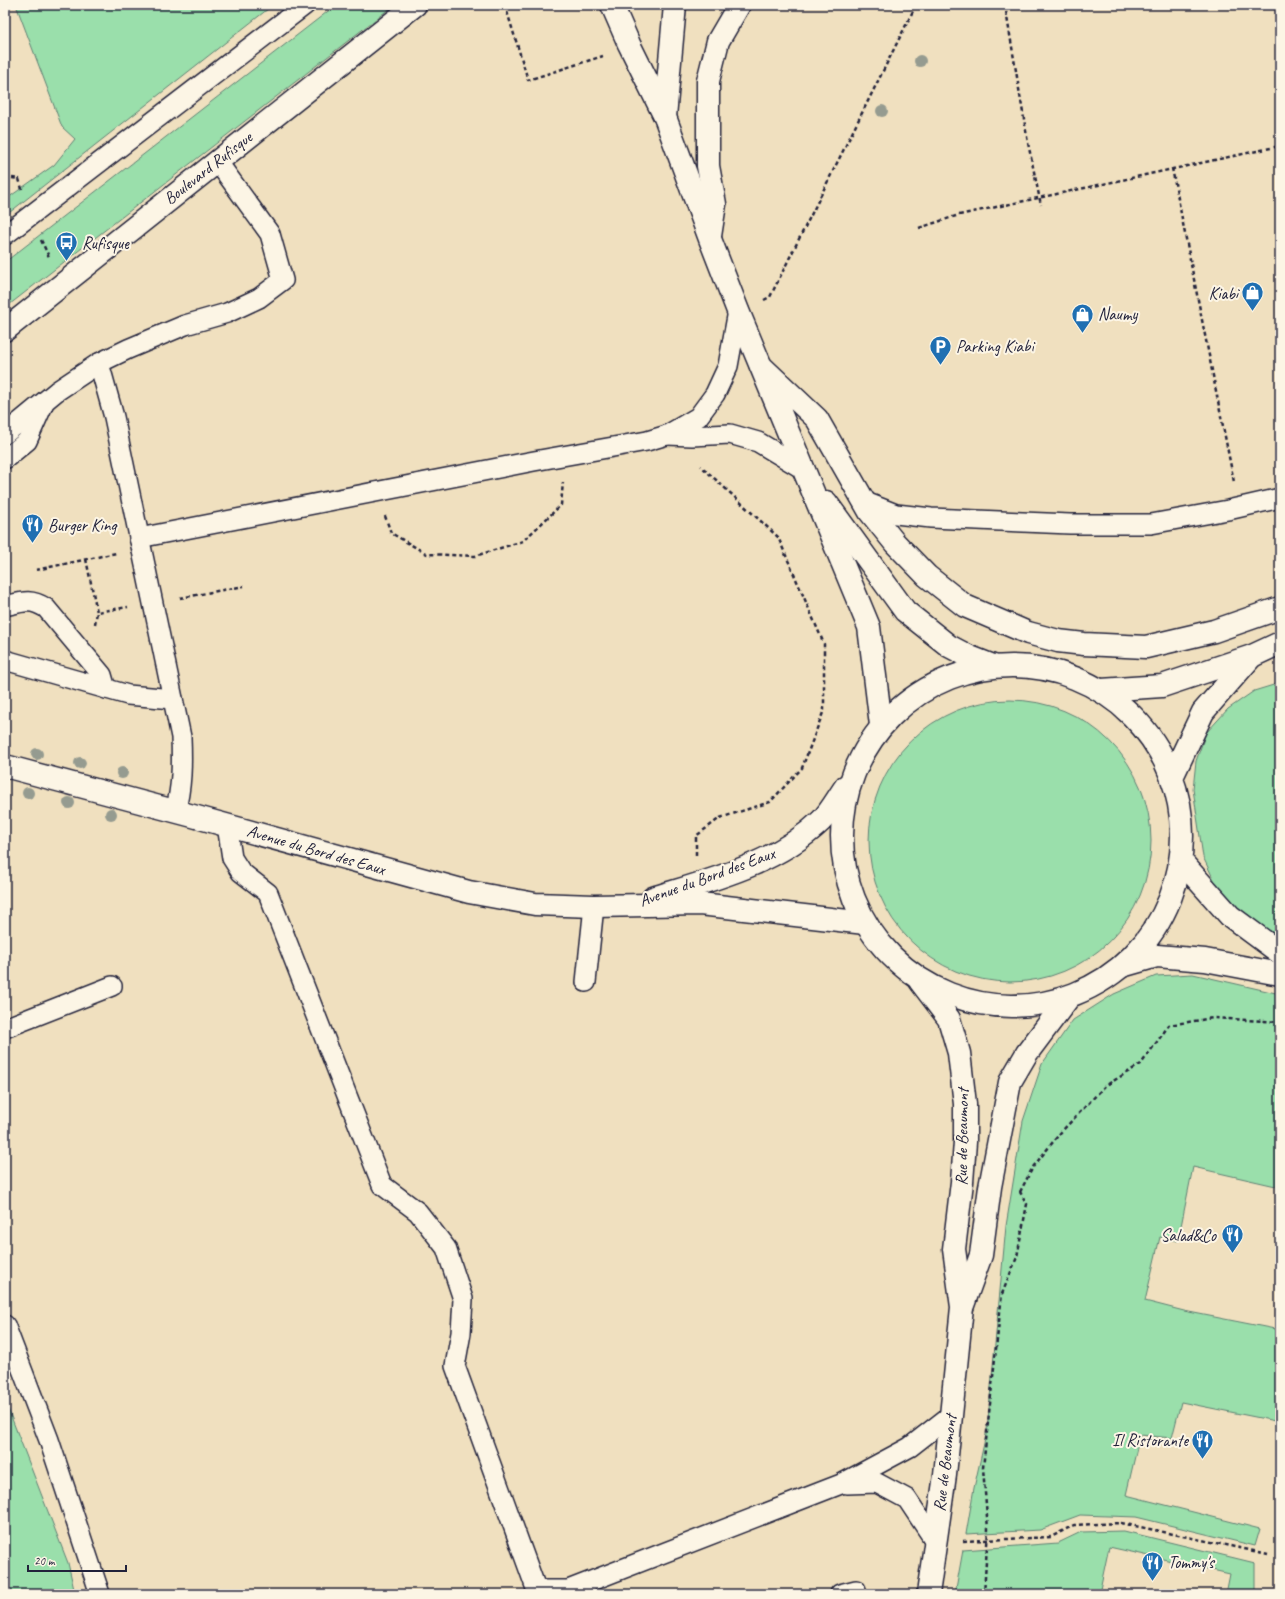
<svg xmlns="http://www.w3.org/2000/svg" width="1285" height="1599" font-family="Caveat,sans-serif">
  <rect width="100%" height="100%" fill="#f5e9cf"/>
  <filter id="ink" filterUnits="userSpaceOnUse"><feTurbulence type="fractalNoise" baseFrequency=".025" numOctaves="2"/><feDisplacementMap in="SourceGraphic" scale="8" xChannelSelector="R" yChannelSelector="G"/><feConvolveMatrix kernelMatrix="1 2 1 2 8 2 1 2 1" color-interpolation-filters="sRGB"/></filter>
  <g filter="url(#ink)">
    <path fill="#f0e0bf" d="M5 5H1280V1594H75L68 1563 5 1401Z"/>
    <g fill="#9adfab" stroke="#5e8073">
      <path d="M16 5H273L5 216V200L54 165 75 139 62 127Z"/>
      <path d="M336 5H394L5 308V262Z"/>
      <path d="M1280 683V939L1231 902 1215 882 1203 857 1193 789 1196 761 1206 733 1228 709 1254 691Z"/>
      <circle cx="1010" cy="841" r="141"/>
      <path d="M1193 974 1280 994V1187L1193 1167 1178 1241 1160 1237 1145 1301 1184 1311 1280 1330V1422L1181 1402 1172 1438 1140 1435 1126 1495 1260 1529 1255 1546 1136 1517 1080 1515 1040 1530 966 1534 974 1488 987 1430 1006 1226 1023 1121 1042 1064 1073 1020 1114 994 1156 976Z"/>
      <path d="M5 1401 68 1563 75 1594H5Z"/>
      <path d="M1124 1531 1255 1563V1594H1226L1230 1574 1109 1547 1099 1594H955L963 1550 1058 1543 1081 1532Z"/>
    </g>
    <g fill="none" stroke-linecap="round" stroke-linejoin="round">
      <defs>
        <g id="service">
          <path d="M5 235 305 5"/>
          <path d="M5 434 57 391 99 363"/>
          <path d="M667 435 692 436 730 434 758 442 803 469"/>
          <path d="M5 459 27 441 43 405"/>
          <path d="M863 501 896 514 931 518 1070 524H1151L1228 510 1280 498"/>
          <path d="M139 538 534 461 647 441 667 435 698 417 715 394 728 366 738 311"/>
          <path d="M5 606C22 602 30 598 46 608L102 675 106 689"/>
          <path d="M5 660 128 695 173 699"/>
          <path d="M175 812C182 787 182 763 181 737L114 417 99 363 128 349 185 325 227 313 259 298 283 280 270 234 217 161"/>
          <path d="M227 825 232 858 241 872 268 893 382 1185 418 1212 446 1248 463 1299 461 1333 455 1366 538 1594"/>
          <path d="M586 982 594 906"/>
          <path d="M5 1028 112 986"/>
          <path d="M5 1325 49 1440 100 1594"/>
          <path d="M847 1484 877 1483 907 1499 935 1541"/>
          <path d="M537 1590H568L841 1484 910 1447 951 1415"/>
          <path d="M840 1594 856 1590V1594"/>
        </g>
        <g id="minor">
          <path d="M612 5 629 44 665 117 710 239 738 311 869 627 881 725"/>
          <path d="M665 117 675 5"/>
          <path d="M710 236 715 204 708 166V81L718 41 739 5"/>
          <path d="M5 330 415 5"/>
          <path d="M826 502 905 611 949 646 970 657 993 666"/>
          <path d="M1181 861 1230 916 1280 953"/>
          <path d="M1122 966 1157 956 1205 960 1280 974"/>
        </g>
        <g id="tertiary">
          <path d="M761 366 817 419 870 512 895 543 927 576 965 606 1028 633 1058 641 1084 644 1146 647 1214 631 1280 608"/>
          <circle cx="1012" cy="836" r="170"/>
          <path d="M1101 690 1162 686 1252 656 1280 643"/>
          <path d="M5 766 193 816 469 892 535 904 594 906 700 904 865 923"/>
          <path d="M1172 777 1203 712 1251 657"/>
          <path d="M653 898C711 880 776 864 821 821 831 811 838 797 846 786"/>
          <path d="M920 981 949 1019 959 1053 965 1104V1142L962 1182 954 1249 962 1307 945 1475 928 1594"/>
          <path d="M963 1305 981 1255 990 1187 1010 1082 1027 1053 1069 997"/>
        </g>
      </defs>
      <use href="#service" stroke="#22223b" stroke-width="22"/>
      <use href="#minor" stroke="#22223b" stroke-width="25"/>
      <use href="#tertiary" stroke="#22223b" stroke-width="25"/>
      <g stroke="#22223b" stroke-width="2.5" stroke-dasharray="4 3" stroke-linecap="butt">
        <path d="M505 5 528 80 603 56"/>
        <path d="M1005 5 1028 143 1041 205"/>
        <path d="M1172 168 1234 482"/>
        <path d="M5 177 19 179 22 189"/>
        <path d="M919 228 959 215 1280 146"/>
        <path d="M41 240 50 259"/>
        <path d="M764 300 770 297 916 5"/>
        <path d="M385 516 391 533 427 554 475 556 523 541 561 505 563 482"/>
        <path d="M86 559 97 612"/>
        <path d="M36 570 116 553"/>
        <path d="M180 598 244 586"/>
        <path d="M95 624 97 612 128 607"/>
        <path d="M696 855V836L720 818 770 802 802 768 824 710V644L778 537 701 466"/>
        <path d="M1020 1192 1033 1167 1061 1132 1105 1086 1141 1064 1169 1025 1213 1018 1280 1022"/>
        <path d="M963 1541 1051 1537 1074 1525 1121 1523 1268 1554"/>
        <path d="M984 1594 988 1529 983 1468 1002 1294 1017 1257 1027 1204 1020 1192H1018"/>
      </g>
      <use href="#service" stroke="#fcf5e5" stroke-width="19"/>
      <use href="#minor" stroke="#fcf5e5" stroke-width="22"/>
      <use href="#tertiary" stroke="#fcf5e5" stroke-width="22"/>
    </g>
    <g fill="#959b90">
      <circle cx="920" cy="61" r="6"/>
      <circle cx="882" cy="111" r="6"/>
      <circle cx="37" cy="754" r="6"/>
      <circle cx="80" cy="763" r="6"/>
      <circle cx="122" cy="773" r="6"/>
      <circle cx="28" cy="793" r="6"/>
      <circle cx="69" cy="803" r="6"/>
      <circle cx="111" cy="814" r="6"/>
    </g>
  </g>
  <defs>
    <symbol id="bus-pin" viewBox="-11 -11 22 30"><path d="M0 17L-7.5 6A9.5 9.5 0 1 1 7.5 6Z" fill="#1f6fb2" stroke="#fcf5e5"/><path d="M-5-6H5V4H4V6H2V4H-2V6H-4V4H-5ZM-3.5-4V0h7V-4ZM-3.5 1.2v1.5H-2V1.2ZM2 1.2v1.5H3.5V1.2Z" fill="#fff"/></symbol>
    <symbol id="shop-pin" viewBox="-11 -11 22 30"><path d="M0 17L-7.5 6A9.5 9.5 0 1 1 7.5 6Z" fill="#1f6fb2" stroke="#fcf5e5"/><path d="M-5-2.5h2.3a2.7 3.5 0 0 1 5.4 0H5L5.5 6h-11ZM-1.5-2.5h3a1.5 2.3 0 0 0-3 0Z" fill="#fff"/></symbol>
    <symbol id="parking-pin" viewBox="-11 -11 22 30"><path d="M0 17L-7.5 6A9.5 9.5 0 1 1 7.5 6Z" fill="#1f6fb2" stroke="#fcf5e5"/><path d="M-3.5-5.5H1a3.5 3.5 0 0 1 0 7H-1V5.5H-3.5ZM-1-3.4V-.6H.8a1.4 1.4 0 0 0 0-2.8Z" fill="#fff"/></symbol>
    <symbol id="restaurant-pin" viewBox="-11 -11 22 30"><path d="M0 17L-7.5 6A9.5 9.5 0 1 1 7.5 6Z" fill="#1f6fb2" stroke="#fcf5e5"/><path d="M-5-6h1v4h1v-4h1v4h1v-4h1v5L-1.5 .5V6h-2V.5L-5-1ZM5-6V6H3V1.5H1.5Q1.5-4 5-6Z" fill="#fff"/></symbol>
  </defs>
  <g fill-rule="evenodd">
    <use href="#bus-pin" x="54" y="230" width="25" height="34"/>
    <use href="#shop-pin" x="1240" y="280" width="25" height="34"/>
    <use href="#shop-pin" x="1070" y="302" width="25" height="34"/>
    <use href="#parking-pin" x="928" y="334" width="25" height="34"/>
    <use href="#restaurant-pin" x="20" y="512" width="25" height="34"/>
    <use href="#restaurant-pin" x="1220" y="1222" width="25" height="34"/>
    <use href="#restaurant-pin" x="1190" y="1428" width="25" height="34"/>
    <use href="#restaurant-pin" x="1140" y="1550" width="25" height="34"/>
  </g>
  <g text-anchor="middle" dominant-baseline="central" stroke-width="4" stroke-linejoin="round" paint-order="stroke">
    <g font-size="17" fill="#22223b" stroke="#fcf5e5">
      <text transform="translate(208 168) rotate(-38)">Boulevard Rufisque</text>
      <text transform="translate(316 850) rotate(16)">Avenue du Bord des Eaux</text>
      <text transform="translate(707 877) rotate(-20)">Avenue du Bord des Eaux</text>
      <text transform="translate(962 1137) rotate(-89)">Rue de Beaumont</text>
      <text transform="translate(945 1463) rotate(-83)">Rue de Beaumont</text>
    </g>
    <g font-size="17" fill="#22223b" stroke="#fcf5e5" text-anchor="start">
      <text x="82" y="243">Rufisque</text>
      <text x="1238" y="293" text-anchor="end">Kiabi</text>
      <text x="1098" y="314">Naumy</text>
      <text x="956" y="346">Parking Kiabi</text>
      <text x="48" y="525">Burger King</text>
      <text x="1216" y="1235" text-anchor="end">Salad&amp;Co</text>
      <text x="1188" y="1440" text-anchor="end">Il Ristorante</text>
      <text x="1168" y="1562">Tommy's</text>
    </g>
  </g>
  <rect width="1285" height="1599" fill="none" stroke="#fcf5e5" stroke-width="20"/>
  <rect x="10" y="10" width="1265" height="1579" fill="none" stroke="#22223b" stroke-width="1.5" filter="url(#ink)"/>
  <path d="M28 1565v6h98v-6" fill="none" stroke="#22223b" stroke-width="2"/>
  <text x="34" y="1565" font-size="12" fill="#22223b" stroke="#fcf5e5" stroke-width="3" paint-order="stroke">20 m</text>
</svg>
